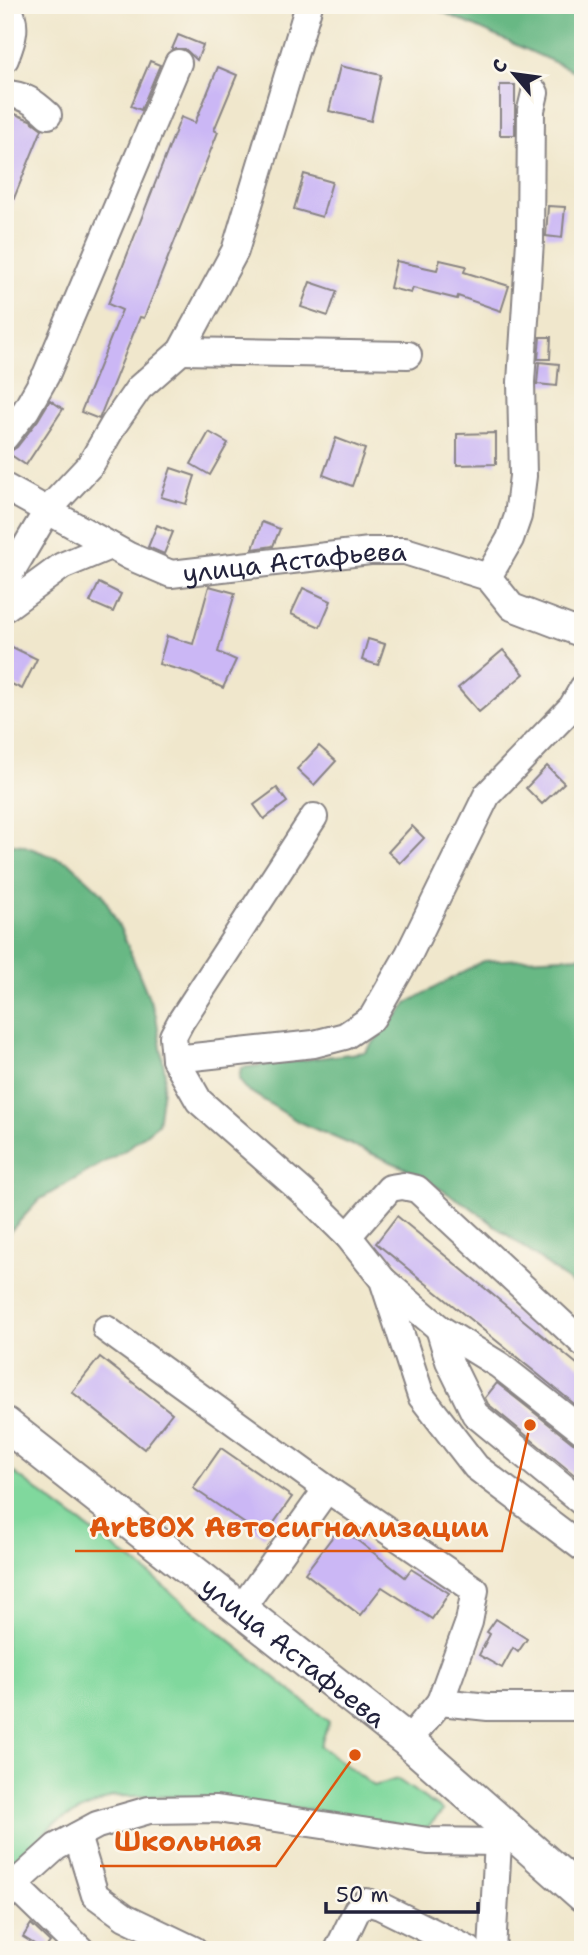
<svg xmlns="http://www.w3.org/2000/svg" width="588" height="1955" font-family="'Shantell Sans',sans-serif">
  <rect width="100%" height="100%" fill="#fbf7ec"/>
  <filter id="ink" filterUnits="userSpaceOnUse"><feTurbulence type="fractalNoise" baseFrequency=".0143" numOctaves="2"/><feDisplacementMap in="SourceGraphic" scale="14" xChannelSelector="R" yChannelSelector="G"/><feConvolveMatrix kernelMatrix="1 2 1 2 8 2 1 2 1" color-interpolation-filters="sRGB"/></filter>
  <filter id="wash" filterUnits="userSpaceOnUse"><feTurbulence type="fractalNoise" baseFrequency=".00686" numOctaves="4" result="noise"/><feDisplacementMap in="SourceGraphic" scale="28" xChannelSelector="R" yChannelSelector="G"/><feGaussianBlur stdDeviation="1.57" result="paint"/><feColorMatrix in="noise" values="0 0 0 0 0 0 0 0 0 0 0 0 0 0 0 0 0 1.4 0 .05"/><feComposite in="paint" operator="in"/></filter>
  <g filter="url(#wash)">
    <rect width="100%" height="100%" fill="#f0e7cc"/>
    <path fill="#80d89d" stroke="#517d6c" stroke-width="2" d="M5 1466 143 1569 329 1722 320 1746 374 1786 397 1779 443 1811 425 1830 331 1812 203 1797 113 1796 54 1823 5 1876Z"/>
    <g fill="#68b884" stroke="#456d60" stroke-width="2">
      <path d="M427 5H583V75Z"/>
      <path d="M5 843 22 845 70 863 102 893 122 932 156 1015 165 1074 158 1124 127 1149 39 1200 5 1237Z"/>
      <path d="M583 956V1292L469 1206 405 1168 299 1122 246 1089 239 1079 241 1068 365 1052 409 1002 483 961Z"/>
    </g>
    <g id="blocks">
      <g fill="#cbb7f5">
        <path d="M178 35 203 45 197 60 185 49H172Z"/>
        <path d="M150 61 160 65 141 110 131 106Z"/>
        <path d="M340 66 381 75 371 121 329 111Z"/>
        <path d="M218 67 237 75 214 130 218 132 144 318 140 317 99 419 81 412 122 310 108 304 181 117 195 123Z"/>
        <rect x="500" y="85" width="15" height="50"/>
        <path d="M10 112 30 120 42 129 6 218 5 124Z"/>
        <path d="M304 174 332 182 322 217 294 209Z"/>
        <path d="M548 206 565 207 562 238 546 236Z"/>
        <path d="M440 260 466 266 464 272 509 286 501 311 458 296 457 299 413 288 411 293 390 288 396 261 437 270Z"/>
        <path d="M310 282 337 291 328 316 301 307Z"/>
        <path d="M540 337H551L550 359H538Z"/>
        <path d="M539 362 559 364 557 386 537 384Z"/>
        <path d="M50 400 63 409 26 465 8 453 17 447 38 420Z"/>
        <path d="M209 432 228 443 210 475 191 464Z"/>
        <path d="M496 433V464L457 465V434Z"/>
        <path d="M336 438 365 449 352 486 323 475Z"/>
        <path d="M171 468 195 476 186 504 161 497Z"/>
        <path d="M262 522 280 529 273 546 253 549Z"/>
        <path d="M157 525 173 532 164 554 148 547Z"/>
        <path d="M99 583 121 594 113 612 90 602Z"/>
        <path d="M209 586 235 593 218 652 236 660 223 688 191 673 159 664 167 636 193 644Z"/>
        <path d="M303 588 331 601 320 627 291 614Z"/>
        <path d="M368 639 385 644 378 665 362 660Z"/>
        <path d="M10 646 37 659 22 689 5 681V655Z"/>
        <path d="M503 650 524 674 479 712 458 688Z"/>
        <path d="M319 746 336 761 314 785 297 769Z"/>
        <path d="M547 766 564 783 542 804 526 788Z"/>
        <path d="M277 788 287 802 264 819 254 805Z"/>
        <path d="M412 826 424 838 400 863 388 852Z"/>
        <path d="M397 1216 583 1369V1411L376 1243Z"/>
        <path d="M100 1357 172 1413 144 1449 72 1392Z"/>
        <path d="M497 1383 573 1443 583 1446V1482L488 1404 485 1398Z"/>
        <path d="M221 1448 292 1497 264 1537 193 1488Z"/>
        <path d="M340 1527 405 1577 411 1569 449 1593 432 1619 382 1587 360 1615 305 1573Z"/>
        <path d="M496 1619 527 1639 518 1652 513 1648 502 1668 479 1655 490 1634 487 1632Z"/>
        <path d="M31 1924 50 1942 44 1950 23 1937Z"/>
      </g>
    </g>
  </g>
  <g filter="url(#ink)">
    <use href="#blocks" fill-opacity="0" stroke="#898484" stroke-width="2"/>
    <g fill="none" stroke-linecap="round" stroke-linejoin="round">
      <defs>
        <g id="minor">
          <path d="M5 59C13 39 18 25 7 5"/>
          <path d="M5 94C24 94 35 103 48 115"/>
          <path d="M181 351 408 355"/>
          <path d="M5 437 26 410 46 375 178 63"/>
          <path id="s1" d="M5 487 129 556 171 574 370 551H405L488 577 512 607 583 634"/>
          <path d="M488 577 510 539 518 516 523 476 521 382 530 241 531 110 535 93"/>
          <path d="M5 590 8 577 47 511 91 464 114 424 139 388 181 351 235 251 309 5"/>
          <path d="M5 608 62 566 110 546"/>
          <path d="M314 817 181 1021 173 1036 175 1059 199 1101 305 1194 348 1236 383 1280 421 1396 476 1467 583 1548"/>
          <path d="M175 1059 314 1044 345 1036 372 1018 409 954 487 795 572 707 583 688"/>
          <path d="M348 1236 390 1188 403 1186 417 1189 583 1343"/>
          <path d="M384 1281 439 1328 499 1365 583 1431"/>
          <path d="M439 1328 449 1361 475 1414 583 1503"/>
          <path d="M106 1329 327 1489 475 1590 469 1622 440 1702"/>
          <path d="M241 1609 327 1489"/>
          <path d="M408 1741 440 1702 488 1707H583"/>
          <path d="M77 1836 95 1895 125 1917 194 1950"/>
          <path d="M14 1885 81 1950"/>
          <path d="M5 1897 14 1885 56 1847 97 1825 149 1810 217 1809 428 1841 498 1842 510 1832"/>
          <path d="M338 1950 357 1910 366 1902 380 1906 469 1950"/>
          <path d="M492 1950 498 1842"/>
        </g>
        <g id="major">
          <path id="s2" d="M5 1424 408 1741 583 1895"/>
        </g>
      </defs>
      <use href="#minor" stroke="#898484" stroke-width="30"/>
      <use href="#major" stroke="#898484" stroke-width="37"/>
      <use href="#minor" stroke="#fff" stroke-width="26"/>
      <use href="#major" stroke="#fff" stroke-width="33"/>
    </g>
  </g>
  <g text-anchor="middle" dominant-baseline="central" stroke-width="5" stroke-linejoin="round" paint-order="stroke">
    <g font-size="26" fill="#22223b" stroke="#fbf7ec">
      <text stroke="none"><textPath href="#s1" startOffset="312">улица Астафьева</textPath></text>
      <text stroke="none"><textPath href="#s2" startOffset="368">улица Астафьева</textPath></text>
    </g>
  </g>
  <path fill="none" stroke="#de560e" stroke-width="2.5" d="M530 1425L502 1551H75M355 1755L276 1866H100"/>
  <g fill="#de560e" stroke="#fbf7ec" stroke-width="2.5">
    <circle cx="530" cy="1425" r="7"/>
    <circle cx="355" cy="1755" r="7"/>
  </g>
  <g font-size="28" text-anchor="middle" font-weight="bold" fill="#de560e" stroke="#fbf7ec" stroke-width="5" stroke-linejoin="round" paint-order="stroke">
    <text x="289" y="1537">ArtBOX Автосигнализации</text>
    <text x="188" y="1851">Школьная</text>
  </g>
  <rect width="588" height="1955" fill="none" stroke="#fbf7ec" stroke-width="28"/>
  <g transform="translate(514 74) rotate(299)" stroke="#fbf7ec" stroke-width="5" paint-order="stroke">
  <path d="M0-5L12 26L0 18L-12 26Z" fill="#22223b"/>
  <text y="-10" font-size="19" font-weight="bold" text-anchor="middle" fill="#22223b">С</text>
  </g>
  <path d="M326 1902v10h152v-10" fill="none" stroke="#22223b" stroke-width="3.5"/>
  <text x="336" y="1902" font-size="21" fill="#22223b" stroke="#fbf7ec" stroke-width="5" paint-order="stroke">50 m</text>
</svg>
